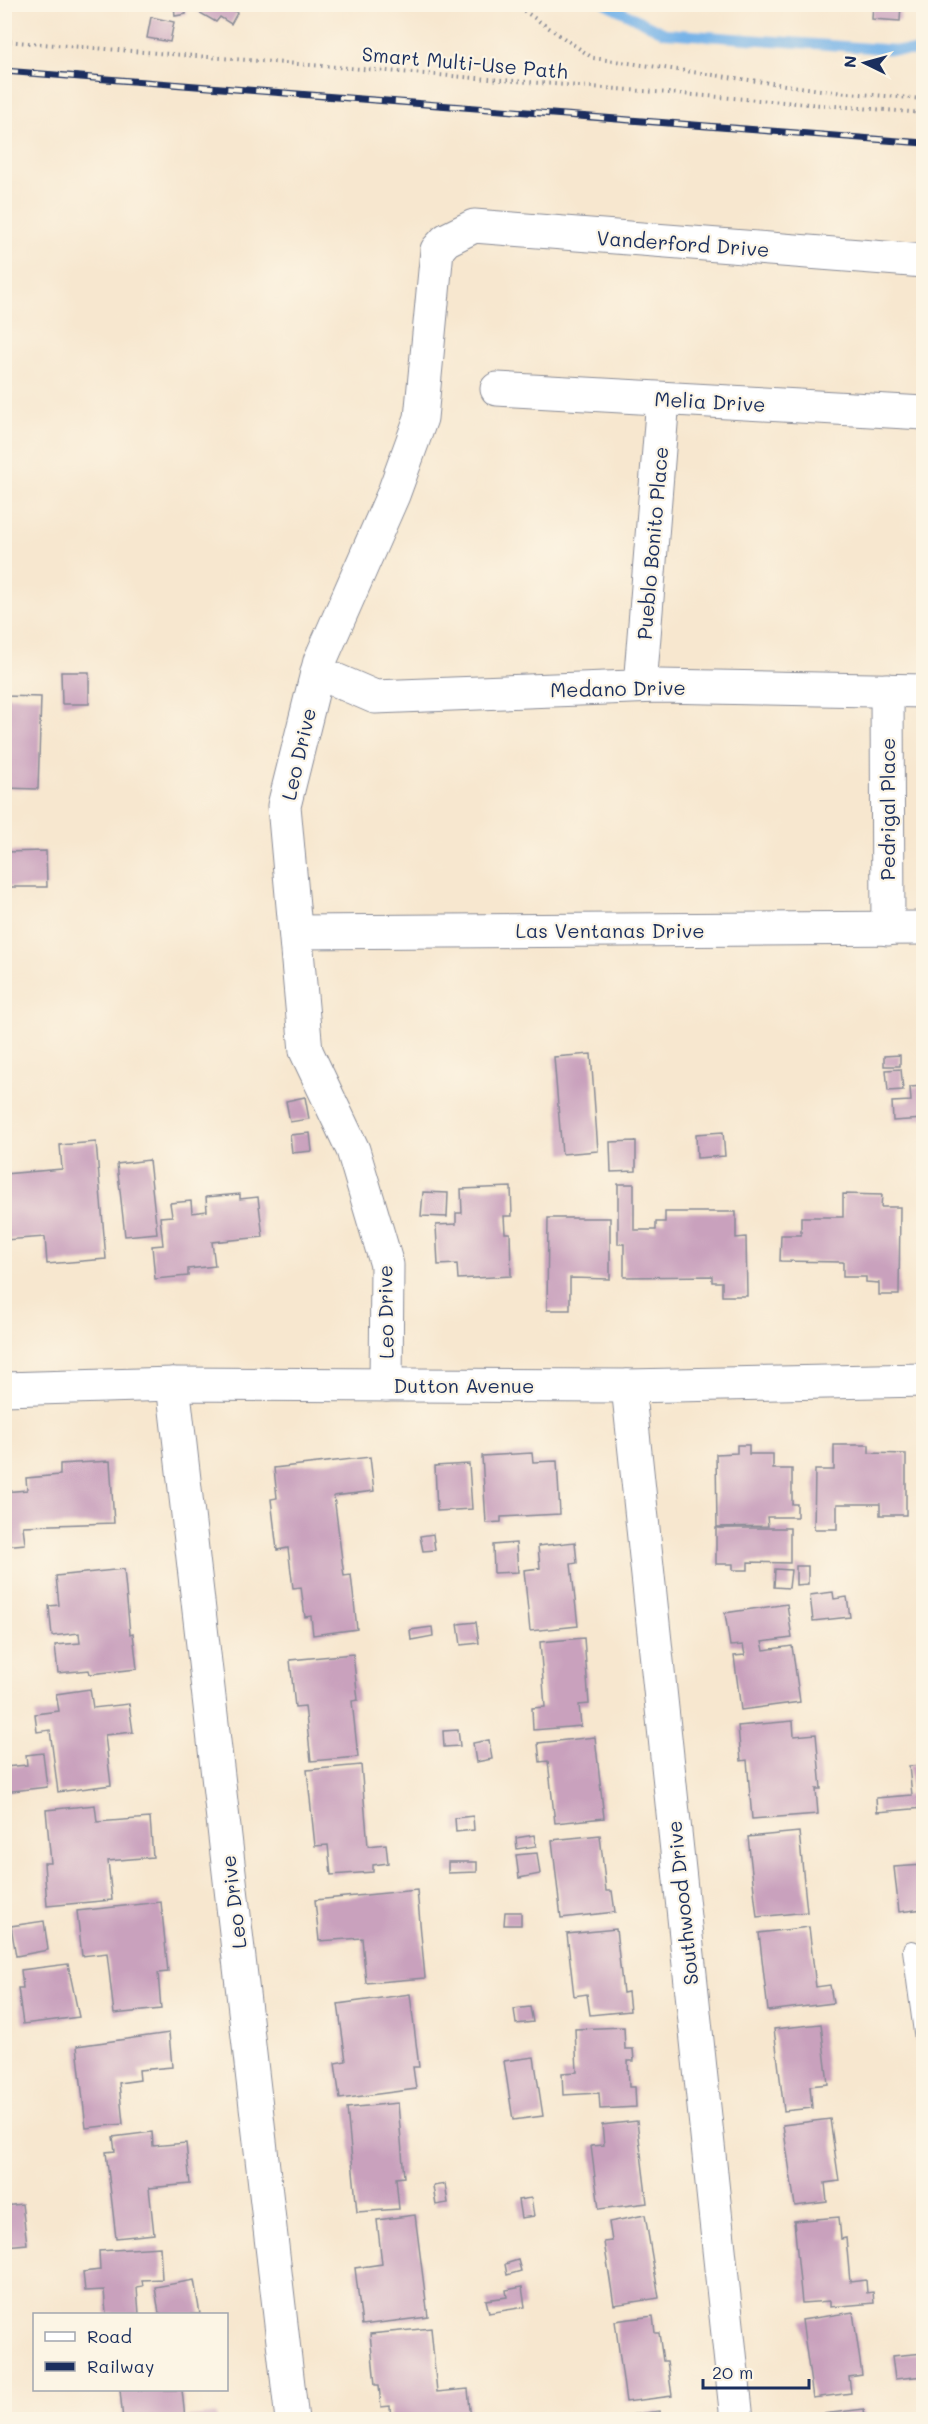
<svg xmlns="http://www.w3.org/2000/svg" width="928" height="2424" font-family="Mali,sans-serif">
  <rect width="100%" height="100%" fill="#fcf5e5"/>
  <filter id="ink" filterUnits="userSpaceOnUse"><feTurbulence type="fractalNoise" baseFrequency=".0167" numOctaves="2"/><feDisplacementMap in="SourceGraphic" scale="12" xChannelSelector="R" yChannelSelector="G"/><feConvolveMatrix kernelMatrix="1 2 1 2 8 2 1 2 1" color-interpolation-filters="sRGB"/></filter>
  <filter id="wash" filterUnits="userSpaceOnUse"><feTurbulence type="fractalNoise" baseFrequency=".008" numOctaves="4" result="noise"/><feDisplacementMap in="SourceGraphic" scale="24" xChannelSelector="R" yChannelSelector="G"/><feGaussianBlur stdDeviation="1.35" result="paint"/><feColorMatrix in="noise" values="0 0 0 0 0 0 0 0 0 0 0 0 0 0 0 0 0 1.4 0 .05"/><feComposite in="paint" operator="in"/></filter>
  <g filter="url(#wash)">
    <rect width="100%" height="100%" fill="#f7e7cf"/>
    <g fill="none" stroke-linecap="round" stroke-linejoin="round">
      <path stroke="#76b3e8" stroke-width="10" d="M606 4 665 33 924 52"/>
    </g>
    <g id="blocks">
      <g fill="#c9a1bd">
        <path d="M174 4H186V14L175 16Z"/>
        <path d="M191 4H224L237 13 231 24 220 17 216 22 190 7Z"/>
        <path d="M873 4H901L900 21 872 19Z"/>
        <path d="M151 17 174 22 170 42 147 38Z"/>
        <path d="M61 672H89V704H62Z"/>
        <path d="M4 696 41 697 38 789 4 788Z"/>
        <path d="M46 851 47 887H4V852Z"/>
        <path d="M591 1054 598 1151 562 1154 554 1057Z"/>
        <path d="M900 1055V1066H884V1056Z"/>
        <path d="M901 1069 903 1090 888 1091 886 1070Z"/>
        <path d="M924 1086V1119L893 1121 892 1102 911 1101 910 1087Z"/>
        <path d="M305 1097 309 1119 290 1122 286 1101Z"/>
        <path d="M723 1132 725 1156 697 1158 696 1134Z"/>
        <path d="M310 1133 312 1151 292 1153 290 1135Z"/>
        <path d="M636 1141V1171L611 1172 610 1142Z"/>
        <path d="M96 1142 106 1259 47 1264 45 1237 4 1240V1174L62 1169 60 1145Z"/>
        <path d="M149 1160 157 1233 125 1236 117 1164Z"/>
        <path d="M618 1184H634V1230H656V1222H665V1212H736V1238L746 1237 747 1296H722V1282H712V1276L624 1277V1244H618Z"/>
        <path d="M511 1187 512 1216H504L505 1233H510L511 1276 458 1279 457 1264 438 1265 436 1225 456 1224V1213H462L461 1189Z"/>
        <path d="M423 1192 448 1193 447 1217 421 1216Z"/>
        <path d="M240 1194V1199L258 1197 263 1237 212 1242 215 1266 188 1269V1276L155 1279 152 1246 163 1245 160 1217 172 1216 170 1203 191 1201 192 1213 207 1211 206 1197Z"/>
        <path d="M843 1194 882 1195 881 1207H900L899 1295H879V1283L866 1282V1277H843V1262L780 1261 781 1235H801V1217H843Z"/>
        <path d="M548 1218H610V1279L570 1278V1310H547Z"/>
        <path d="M737 1445H749V1454H773V1469H792V1504H797V1517H767L768 1526 717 1527 716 1454 737 1453Z"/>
        <path d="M834 1445H869V1453L906 1454V1515H880V1504H837V1529H814L815 1470H834Z"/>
        <path d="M532 1453 533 1462 557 1461 560 1514 501 1517V1522L486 1523 482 1456Z"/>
        <path d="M370 1457 374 1491 334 1496 344 1576 351 1575 357 1629 313 1635 311 1616 305 1617 301 1587 293 1588 288 1548 277 1550 271 1499 277 1498 274 1468Z"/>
        <path d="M110 1461 114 1523 23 1526 25 1544 4 1546V1492L27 1490 26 1478 60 1475V1464Z"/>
        <path d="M469 1464 472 1509 437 1511 435 1466Z"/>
        <path d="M716 1528H790V1563L748 1562V1570H733V1564H716Z"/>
        <path d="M433 1534 435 1550 423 1551 420 1536Z"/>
        <path d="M575 1542 577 1563 571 1564 578 1626 530 1631 524 1570 540 1568 538 1546Z"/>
        <path d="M516 1543 518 1572 494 1573 493 1545Z"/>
        <path d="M796 1566H808V1584L796 1585Z"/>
        <path d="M124 1569 130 1634 133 1633 137 1669 90 1674 89 1670 58 1673 55 1645 80 1643 79 1633 52 1636 49 1606 59 1605 56 1576Z"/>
        <path d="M775 1569 791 1570 789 1588 774 1587Z"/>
        <path d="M833 1592 834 1599 847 1597 850 1617 813 1621 810 1595Z"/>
        <path d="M787 1604 792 1638 762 1642 764 1650 792 1646 800 1702 741 1710 734 1656 745 1655 743 1645 730 1646 725 1613Z"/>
        <path d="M476 1622 479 1643 461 1645 458 1624Z"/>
        <path d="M432 1627 433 1636 411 1640 410 1630Z"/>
        <path d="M584 1638 589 1704 579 1705 581 1726 533 1730 532 1708 545 1707 540 1642Z"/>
        <path d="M353 1654 358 1700 352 1701 358 1757 311 1761 305 1706 295 1707 290 1660Z"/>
        <path d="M90 1689 93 1708 129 1704 133 1732 105 1735 111 1785 58 1792 50 1730 37 1732 35 1714 59 1711 56 1694Z"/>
        <path d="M793 1721 794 1736 816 1734 821 1789H816L818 1814 752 1819 747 1760 741 1761 738 1726Z"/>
        <path d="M458 1730 460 1746 444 1747 443 1731Z"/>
        <path d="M595 1737 604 1818 555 1823 548 1761 540 1762 538 1743Z"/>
        <path d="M489 1740 492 1759 476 1762 473 1743Z"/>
        <path d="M43 1753 47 1787 4 1792V1767L27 1765 26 1755Z"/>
        <path d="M361 1765 368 1846 386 1844 388 1863 373 1865V1872L331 1875 328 1845 315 1846 307 1770Z"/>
        <path d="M924 1765V1808L877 1812 876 1798 912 1795 909 1766Z"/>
        <path d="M95 1805 97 1822 150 1818 153 1857 108 1861 112 1900 47 1906 44 1863H51L46 1810Z"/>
        <path d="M473 1816 474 1830 456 1832 455 1818Z"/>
        <path d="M799 1832 807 1912 757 1917 748 1837Z"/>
        <path d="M534 1835 536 1846 517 1849 516 1838Z"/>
        <path d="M600 1835 606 1891H612L615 1912 561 1918 552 1840Z"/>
        <path d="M537 1853 540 1874 519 1878 516 1855Z"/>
        <path d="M448 1862H477V1872L448 1873Z"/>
        <path d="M924 1865V1909L899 1912 894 1867Z"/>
        <path d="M417 1890 425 1978 366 1983 362 1938 319 1941 315 1900Z"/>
        <path d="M161 1902 168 1972 158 1973 161 2009 114 2014 107 1953 82 1956 77 1911Z"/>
        <path d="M505 1912H521V1925H504Z"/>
        <path d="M44 1921 48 1950 16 1956 11 1926Z"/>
        <path d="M809 1927 816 1987 830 1985 833 2003 768 2011 759 1933Z"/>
        <path d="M616 1929 623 1993 628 1992 630 2011 590 2015 587 1994 574 1996 567 1934Z"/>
        <path d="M68 1964 79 2017 23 2024 18 1988H23L21 1970Z"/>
        <path d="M410 1994 419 2067H413L416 2089 340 2099 335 2063 346 2061 338 2004Z"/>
        <path d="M530 2007 533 2022 516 2024 514 2009Z"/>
        <path d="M821 2024 828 2084 810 2086 812 2108 784 2111 774 2029Z"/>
        <path d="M624 2027 625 2049H633L634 2061H628L629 2087H635L636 2107 600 2109 599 2093 563 2095 562 2073 577 2072 575 2029Z"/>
        <path d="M169 2033 172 2067 139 2070 140 2080 119 2083 123 2124 86 2128 77 2046Z"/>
        <path d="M534 2057 543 2116 513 2120 504 2061Z"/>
        <path d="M398 2103 404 2177 396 2178 399 2209 357 2212 347 2108Z"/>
        <path d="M830 2119 839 2181 825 2183 827 2202 795 2206 783 2125Z"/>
        <path d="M637 2121 647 2203 599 2209 591 2146 604 2145 602 2125Z"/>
        <path d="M152 2132 153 2146 186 2143 190 2184 149 2188 154 2234 116 2238 106 2152 115 2151 113 2137Z"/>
        <path d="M445 2184 448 2203 436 2205 433 2186Z"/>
        <path d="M531 2198 534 2216 521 2218 518 2200Z"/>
        <path d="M22 2204 27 2244 6 2246 4 2206Z"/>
        <path d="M415 2215 428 2317 362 2325 355 2268 382 2264 377 2220Z"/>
        <path d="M645 2215 659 2298 614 2305 604 2242 612 2241 609 2222Z"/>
        <path d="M839 2217 841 2239 846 2238 850 2282 866 2280 867 2293 873 2292 874 2303 830 2307V2301L802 2303 794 2221Z"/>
        <path d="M160 2247 162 2279 142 2280 143 2286 137 2287 139 2314H106L104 2290 85 2291 83 2272 100 2270 99 2251Z"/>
        <path d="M518 2260 521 2271 507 2275 505 2264Z"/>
        <path d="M194 2280 200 2314H159L155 2287Z"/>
        <path d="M522 2287 525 2307 489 2313 486 2300 507 2297 506 2290Z"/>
        <path d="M853 2312 862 2375 849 2377 851 2393 813 2398 802 2320Z"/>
        <path d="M653 2316 655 2333H659L663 2361H667L672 2396 626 2402 615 2321Z"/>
        <path d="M431 2328 437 2392 468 2389 471 2420H391L390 2406 381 2407 379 2385H375L370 2334Z"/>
        <path d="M924 2353V2376L895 2379 892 2356Z"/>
        <path d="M120 2390H182L185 2418 216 2414 217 2420H123Z"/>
        <path d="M864 2409 865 2420H815V2415Z"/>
        <path d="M660 2411 661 2420H630V2415Z"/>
      </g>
    </g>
  </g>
  <g filter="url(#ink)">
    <use href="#blocks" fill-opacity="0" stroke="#898b96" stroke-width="1.5"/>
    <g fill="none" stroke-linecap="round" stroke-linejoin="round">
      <defs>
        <path id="lane" d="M912 1950 924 2040"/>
        <g id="street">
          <path d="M497 389 924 413"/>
          <path d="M317 672 375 697 658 686 924 691"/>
          <path d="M640 686 663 399"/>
          <path d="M887 690 888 929"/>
          <path d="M297 932 924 928"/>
          <path d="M173 1384 292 2420"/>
          <path d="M386 1385 387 1265 353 1150 306 1051 284 806 320 661 393 495 421 418 437 250 446 240 474 226 924 261"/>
          <path d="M628 1386 737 2420"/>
        </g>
        <path id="secondary" d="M4 1389 173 1384 628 1386 924 1380"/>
      </defs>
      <use href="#lane" stroke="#898b96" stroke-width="20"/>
      <use href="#street" stroke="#898b96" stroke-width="35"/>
      <use href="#secondary" stroke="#898b96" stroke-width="35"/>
      <g stroke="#898b96" stroke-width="4" stroke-dasharray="1.5 4.5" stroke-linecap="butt">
        <path d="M514 4 593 58 835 92 924 99"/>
        <path d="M4 41 924 113"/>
      </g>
      <use href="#lane" stroke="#fff" stroke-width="18"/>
      <use href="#street" stroke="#fff" stroke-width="33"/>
      <use href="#secondary" stroke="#fff" stroke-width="33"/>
      <defs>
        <path id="rail" d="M4 71 924 143"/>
      </defs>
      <use href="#rail" stroke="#1b2f5e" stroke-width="7"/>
      <use href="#rail" stroke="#fcf5e5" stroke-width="4.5" stroke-dasharray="14" stroke-linecap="butt"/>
    </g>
  </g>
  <g text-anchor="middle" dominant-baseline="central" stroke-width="4.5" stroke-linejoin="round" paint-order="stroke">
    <g font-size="20" fill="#1b2f5e" stroke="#fcf5e5">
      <text transform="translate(465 62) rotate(5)">Smart Multi-Use Path</text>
      <text transform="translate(683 243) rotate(4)">Vanderford Drive</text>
      <text transform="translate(710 401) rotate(3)">Melia Drive</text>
      <text transform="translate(652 543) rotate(-85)">Pueblo Bonito Place</text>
      <text transform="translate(618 688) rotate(-1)">Medano Drive</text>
      <text transform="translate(298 754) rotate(-77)">Leo Drive</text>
      <text transform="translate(887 809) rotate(-90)">Pedrigal Place</text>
      <text x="610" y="930">Las Ventanas Drive</text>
      <text transform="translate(385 1312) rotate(-91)">Leo Drive</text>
      <text x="464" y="1385">Dutton Avenue</text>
      <text transform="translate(233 1902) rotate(-97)">Leo Drive</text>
      <text transform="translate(682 1903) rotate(-96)">Southwood Drive</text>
    </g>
  </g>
  <rect width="928" height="2424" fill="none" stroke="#fcf5e5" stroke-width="24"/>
  <rect x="33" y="2313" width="195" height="78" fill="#fcf5e5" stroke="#a2a6af" stroke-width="1.5"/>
  <rect x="45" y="2332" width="30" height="9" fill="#ffffff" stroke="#a2a6af" stroke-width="1.5"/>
  <text x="87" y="2343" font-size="18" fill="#1b2f5e">Road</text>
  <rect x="45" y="2362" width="30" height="9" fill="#1b2f5e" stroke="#a2a6af" stroke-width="1.5"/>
  <text x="87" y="2373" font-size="18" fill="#1b2f5e">Railway</text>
  <g transform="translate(865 63) rotate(275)" stroke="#fcf5e5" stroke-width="4.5" paint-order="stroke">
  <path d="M0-4.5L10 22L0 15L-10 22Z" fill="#1b2f5e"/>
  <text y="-9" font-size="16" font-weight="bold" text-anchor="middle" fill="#1b2f5e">N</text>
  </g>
  <path d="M703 2379v9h106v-9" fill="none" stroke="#1b2f5e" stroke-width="3"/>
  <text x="712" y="2379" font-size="18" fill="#1b2f5e" stroke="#fcf5e5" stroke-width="4.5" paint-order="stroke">20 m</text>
</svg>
